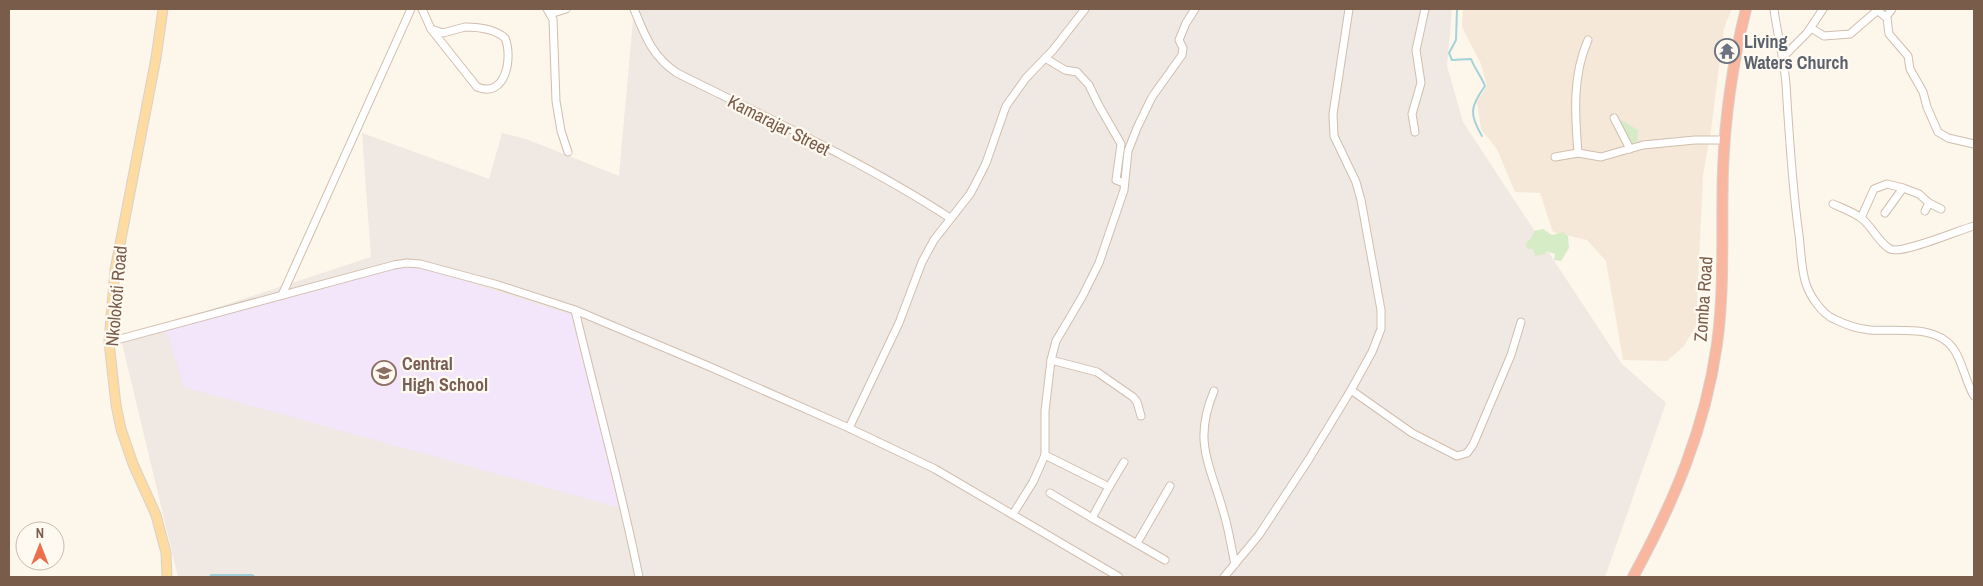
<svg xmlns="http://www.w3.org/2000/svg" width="1983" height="586" font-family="'Archivo Narrow',sans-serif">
  <rect width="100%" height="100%" fill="#fdf6ea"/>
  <path fill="#f5e8d8" d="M1463 9H1732L1724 28 1711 130 1703 175 1696 326 1684 346 1667 361 1623 360 1606 261 1587 240 1553 232 1540 193 1515 192 1497 149 1481 129 1477 102 1487 86 1481 64 1462 27Z"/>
  <path fill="#efe8e3" d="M634 9H1452L1447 66 1463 122 1622 364 1666 403 1605 577H178L121 339 371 257 362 133 489 179 502 133 526 139 619 176Z"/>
  <path fill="#f3e6fa" d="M407 263 573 315 624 509 184 387 165 327Z"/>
  <g fill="#d6ecc7">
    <path d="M1616 117 1638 130 1637 144 1631 143Z"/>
    <path d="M1543 229 1552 235 1563 232 1568 236 1569 248 1561 261 1554 260 1555 254 1546 251 1545 254 1535 256 1533 249H1528L1526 246 1527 242 1532 237 1534 231Z"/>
  </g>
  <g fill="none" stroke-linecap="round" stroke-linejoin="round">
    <g stroke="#a3d2db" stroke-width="2">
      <path d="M1457 9 1456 40 1449 53 1452 60 1471 59C1475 69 1481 76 1485 86 1470 107 1469 114 1482 136"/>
      <path d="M210 577 211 575H252L255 577"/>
    </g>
    <defs>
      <g id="minor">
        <path d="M422 9 431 29"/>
        <path d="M547 9 553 19 556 101 561 131 568 152"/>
        <path d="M634 9C645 36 652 56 677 73 769 119 864 162 950 218"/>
        <path d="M1774 9C1777 34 1784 58 1786 84 1789 135 1792 185 1799 235 1801 251 1801 269 1806 284 1810 296 1822 314 1834 319 1844 324 1858 329 1870 330 1896 332 1935 324 1953 348 1963 362 1965 381 1974 396"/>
        <path d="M1878 11 1887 18 1889 34 1908 56 1910 69 1923 92 1927 107 1938 132 1948 138 1974 144"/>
        <path d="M550 14 566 9"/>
        <path d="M1886 17 1892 9"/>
        <path d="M465 27C478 27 495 29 505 38 513 57 506 99 477 87L431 29 443 33Z"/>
        <path d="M1811 28 1824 36 1850 34 1879 9"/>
        <path d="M1588 40C1572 76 1575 115 1578 153L1601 157 1643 145 1695 140H1724"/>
        <path d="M1045 58 1065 70 1077 72 1089 85 1098 104 1121 144 1116 180 1124 183"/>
        <path d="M1782 58 1807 33 1823 9"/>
        <path d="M1614 118 1630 149"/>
        <path d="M1415 132 1412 114 1421 83 1416 50 1425 9"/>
        <path d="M1555 157 1578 153"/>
        <path d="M1929 203 1941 209"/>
        <path d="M1833 204C1842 208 1853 212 1861 218 1872 226 1878 242 1890 249 1901 255 1959 230 1974 226"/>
        <path d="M1885 213 1903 188 1919 194 1929 203 1925 211"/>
        <path d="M1861 218 1874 189 1887 184 1903 188"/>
        <path d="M282 295 411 9"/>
        <path d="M575 310C596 399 621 487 639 577"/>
        <path d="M109 342 394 265 407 263 420 264 498 285 575 310 708 366 849 428 935 469 1119 577"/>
        <path d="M1051 360 1097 372 1133 397 1137 402 1141 416"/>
        <path d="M1351 390 1412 433 1457 456 1467 453 1473 445 1511 355 1521 322"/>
        <path d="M1214 391C1192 443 1211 466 1224 514 1229 530 1231 547 1235 564"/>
        <path d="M849 428 899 323 922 262 934 240 970 194 977 181 986 163 1006 106 1026 78 1053 50 1085 9"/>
        <path d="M1045 455 1109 487 1092 518 1165 560"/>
        <path d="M1109 487 1124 462"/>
        <path d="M1050 493 1092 518"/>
        <path d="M1013 514 1033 482 1045 455V411L1051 360 1056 341 1082 297 1099 263 1124 190 1128 151 1137 128 1152 97 1182 55 1183 48 1179 40 1186 23 1195 9"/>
        <path d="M1137 543 1170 486"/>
        <path d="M1224 577 1259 535 1309 459 1351 390 1372 352 1381 329V310L1361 200 1356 182 1334 136 1333 114 1349 9"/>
      </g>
      <path id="major" d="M163 9 156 58 115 270 109 342 116 405 121 429 133 464 156 515 166 553 167 577"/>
      <path id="highway" d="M1633 577C1674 502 1705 429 1717 344 1725 286 1721 228 1723 170 1725 115 1733 61 1746 9"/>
    </defs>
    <use href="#minor" stroke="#d1beae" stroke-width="9"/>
    <use href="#major" stroke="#dad1cd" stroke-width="11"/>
    <use href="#highway" stroke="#dad1cd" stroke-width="12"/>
    <use href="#minor" stroke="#fff" stroke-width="7"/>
    <use href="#major" stroke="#fddba1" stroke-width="9"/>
    <use href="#highway" stroke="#f9b79f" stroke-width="10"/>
  </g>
  <defs>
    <symbol id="temple-ring" viewBox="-11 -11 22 22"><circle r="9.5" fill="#fffaf1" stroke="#6b7280" stroke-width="1.5"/><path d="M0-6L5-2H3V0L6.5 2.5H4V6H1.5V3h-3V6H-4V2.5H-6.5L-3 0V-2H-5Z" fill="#6b7280"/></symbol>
    <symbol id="school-ring" viewBox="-11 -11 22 22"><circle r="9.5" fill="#fffaf1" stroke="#8d6e63" stroke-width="1.5"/><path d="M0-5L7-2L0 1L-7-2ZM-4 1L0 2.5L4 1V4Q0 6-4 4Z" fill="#8d6e63"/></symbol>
  </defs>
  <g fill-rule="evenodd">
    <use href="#temple-ring" x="1713" y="37" width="28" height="28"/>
    <use href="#school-ring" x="370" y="359" width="28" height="28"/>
  </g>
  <g text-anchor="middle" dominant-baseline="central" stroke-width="4.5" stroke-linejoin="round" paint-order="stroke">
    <g font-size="18" font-weight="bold" fill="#5b616d" stroke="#fffaf1" text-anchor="start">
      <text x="1744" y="41">Living<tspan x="1744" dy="21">Waters Church</tspan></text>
    </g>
    <g font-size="18" fill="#7a5c4b" stroke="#fffaf1">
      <text transform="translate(779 125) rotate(27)">Kamarajar Street</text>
      <text transform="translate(116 296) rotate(-85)">Nkolokoti Road</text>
      <text transform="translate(1703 299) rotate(-86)">Zomba Road</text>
    </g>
    <g font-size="18" font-weight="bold" fill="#785e54" stroke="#fffaf1" text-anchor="start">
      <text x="402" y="363">Central<tspan x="402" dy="21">High School</tspan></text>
    </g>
  </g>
  <rect width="1983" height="586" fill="none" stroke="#7a5c4b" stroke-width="20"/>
  <g transform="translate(40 546)"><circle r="24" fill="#fffaf1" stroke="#cabbaf"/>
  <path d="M0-4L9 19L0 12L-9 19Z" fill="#eb6f4c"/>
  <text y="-8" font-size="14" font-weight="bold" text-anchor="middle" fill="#7a5c4b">N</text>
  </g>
</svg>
